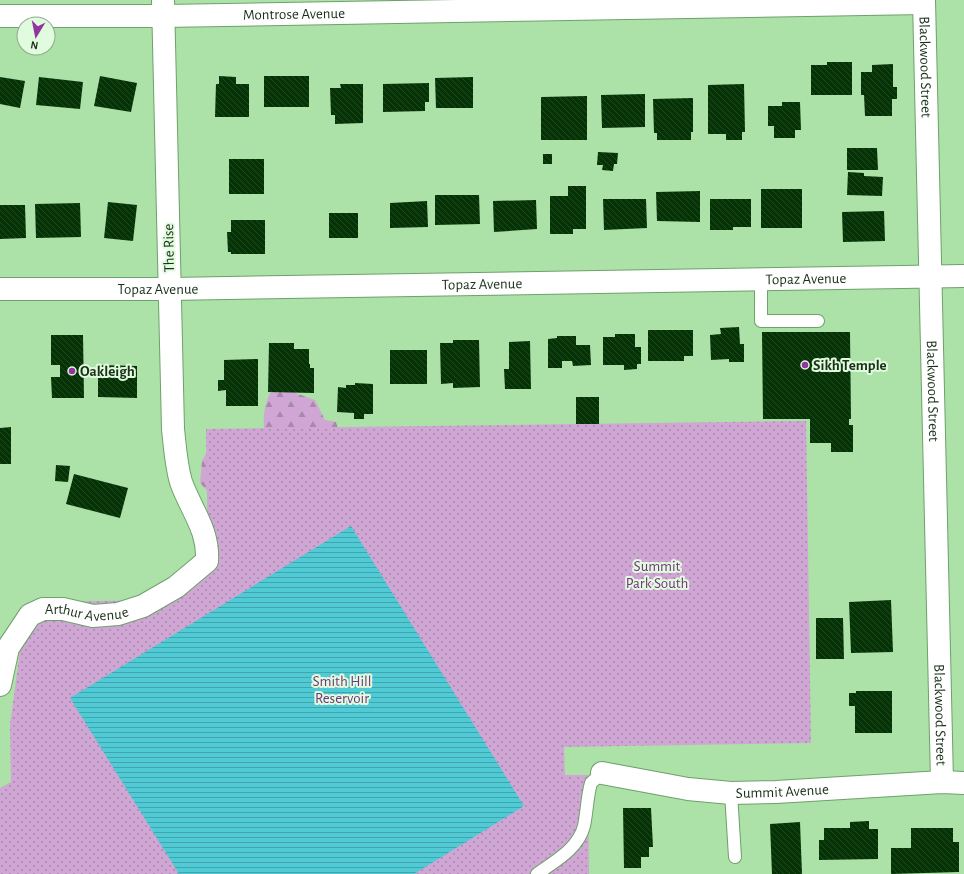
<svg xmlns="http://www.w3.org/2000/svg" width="964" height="874" font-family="'Alegreya Sans',sans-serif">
  <defs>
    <pattern id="forest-firs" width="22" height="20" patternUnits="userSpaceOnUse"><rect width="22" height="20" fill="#d0a6d4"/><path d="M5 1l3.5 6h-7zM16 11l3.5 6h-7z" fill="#a888ab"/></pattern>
    <pattern id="park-dots" width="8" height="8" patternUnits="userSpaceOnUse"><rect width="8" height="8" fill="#d0a6d4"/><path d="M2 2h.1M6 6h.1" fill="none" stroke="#a888ab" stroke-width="1.8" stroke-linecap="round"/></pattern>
    <pattern id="water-rules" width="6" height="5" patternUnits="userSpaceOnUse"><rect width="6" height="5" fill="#50cbd5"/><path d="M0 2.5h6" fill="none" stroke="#42a5ac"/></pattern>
    <pattern id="building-back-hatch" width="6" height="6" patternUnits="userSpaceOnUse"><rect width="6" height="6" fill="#053306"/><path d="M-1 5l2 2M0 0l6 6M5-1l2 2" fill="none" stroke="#204821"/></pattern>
  </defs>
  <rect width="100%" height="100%" fill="#ace1a8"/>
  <path fill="url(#forest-firs)" d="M287 390 315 400 325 420 336 422 340 435 215 499 200 483 202 461 216 436 266 440C262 422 263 408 271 391Z"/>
  <path fill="url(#park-dots)" d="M806 421 811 743 564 747 565 775H588L589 874H0V788L11 782 10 725 20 650 51 602 152 600 208 566 206 429Z"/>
  <path fill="url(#water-rules)" d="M351 526 524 806 414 874H179L70 698Z"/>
  <g fill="url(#building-back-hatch)">
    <path d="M827 62H852V95H811V65H827Z"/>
    <path d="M893 64V87H897V99H892V116H865L864 95H861V72H872V65Z"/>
    <path d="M100 76 137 83 131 112 94 106Z"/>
    <path d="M219 76 236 77V84H249V117H215L216 84H219Z"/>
    <rect x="264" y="76" width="45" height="31"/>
    <path d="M0 77 25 81 20 108 0 104Z"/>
    <path d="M39 77 83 82 80 109 36 105Z"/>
    <path d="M473 77V108H436L435 78Z"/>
    <path d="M429 83V102H425V111L383 112V84Z"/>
    <path d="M340 84H363V123L335 124V115H331L330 88H341Z"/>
    <path d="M744 84 745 132H742V140H726V134H708V85Z"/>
    <path d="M645 94V127L602 128 601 95Z"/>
    <path d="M587 96V140H541V97Z"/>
    <path d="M693 98V132H691V140H657V133H654L653 99Z"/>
    <path d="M782 102H800L801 130H795V138H774V126H768V106H782Z"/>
    <path d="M847 148H877L878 170H847Z"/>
    <path d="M598 152 618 153 617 164H614L613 171 602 170 603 165H597Z"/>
    <rect x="543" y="154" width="9" height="10"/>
    <rect x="229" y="159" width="35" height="35"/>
    <path d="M848 172 864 173V176L883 177 882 196 847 195Z"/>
    <path d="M568 186H586V229H573V234H550V196H568Z"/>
    <rect x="761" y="189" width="41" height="39"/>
    <path d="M700 191V222L657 221 656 192Z"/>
    <path d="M435 195H479L480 224 435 225Z"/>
    <path d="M603 199H646L647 228 604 230Z"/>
    <path d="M710 199H751V227H733V230H710Z"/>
    <path d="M536 200 537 229 494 232 493 201Z"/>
    <path d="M427 201 428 227 390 228V203Z"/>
    <path d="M108 202 137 205 133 241 104 238Z"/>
    <path d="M80 203 81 237 36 238 35 204Z"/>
    <path d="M0 205H25L26 238 0 239Z"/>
    <path d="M884 211 885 241 843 242 842 212Z"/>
    <rect x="329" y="213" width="29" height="25"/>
    <path d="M231 220H265V254H231V252H228L227 232H231Z"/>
    <path d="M739 327 740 344H744V362H729V359L711 360 710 335 721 334 720 328Z"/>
    <path d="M648 330H693V356H684V361H648Z"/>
    <path d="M762 332H850L851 419H849V425H853V452H831V443H810V419H763Z"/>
    <path d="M615 334H635V347H641V364H637V369L624 370V365H603V337H615Z"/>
    <path d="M51 335H83L84 398H52L51 377H60V365H51Z"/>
    <path d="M557 336H576V345H590L591 365 573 366 572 361H562V368H548V339L557 338Z"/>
    <path d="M453 340H479L480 387 453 388V383L441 384 440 343H453Z"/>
    <path d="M530 341 531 389H505L504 369H509V342Z"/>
    <path d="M269 343H294V349H309V364H310V368H314V393L268 392Z"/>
    <rect x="390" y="350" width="37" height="34"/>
    <path d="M258 359V406H226V390L218 391V380H224V360Z"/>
    <path d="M98 365 137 366V398L98 397Z"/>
    <path d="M355 383 373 384V414H364V419H354V413L337 412 338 387 346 388V385H355Z"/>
    <rect x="576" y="397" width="23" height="27"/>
    <path d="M11 427V464H0V428Z"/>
    <path d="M56 465 70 466 68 482 55 481Z"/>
    <path d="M74 474 128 488 120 518 66 504Z"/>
    <path d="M891 600 893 652 851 653 849 602Z"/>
    <path d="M816 618H843L844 659H816Z"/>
    <path d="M856 691H892V733H855V706H849V693H856Z"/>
    <path d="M623 808H651L653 847H649V857H641V868H624Z"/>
    <path d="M869 821V829H878V859L819 860V840H824V828H850V822Z"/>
    <path d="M800 822 802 874H772L770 824Z"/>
    <path d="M911 828H953V842H959V872L891 874V848H911Z"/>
  </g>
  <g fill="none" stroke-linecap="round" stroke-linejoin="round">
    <defs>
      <g id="service">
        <path d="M761 279V321H818"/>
        <path d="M731 793 735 857"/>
        <path d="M537 874C555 861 578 849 584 826 587 812 587 797 591 783L602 773"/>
      </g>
      <g id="minor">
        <path id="s1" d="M924 0 942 782"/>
        <path id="s2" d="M0 16H163L924 3"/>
        <path id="s3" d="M0 289H170L964 276"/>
        <path id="s4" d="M0 685 8 648 30 615 43 609H63L93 616 118 614 143 606 176 587 207 561C209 530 191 510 181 482 176 465 175 447 173 429L163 0"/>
        <path id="s5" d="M602 773 688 789 731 793 776 792 942 782 964 783"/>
      </g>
    </defs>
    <use href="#service" stroke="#6ea16b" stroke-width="14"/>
    <use href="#minor" stroke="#6ea16b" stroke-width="24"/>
    <use href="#service" stroke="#fff" stroke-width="12"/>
    <use href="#minor" stroke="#fff" stroke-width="22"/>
  </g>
  <g fill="#93359f" stroke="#e0fbdd" stroke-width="1.5">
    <circle cx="805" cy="365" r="4"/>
    <circle cx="72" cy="371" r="4"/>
  </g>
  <g text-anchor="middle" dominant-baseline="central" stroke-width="4" stroke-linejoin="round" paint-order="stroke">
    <g font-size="15" fill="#1b301a" stroke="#e0fbdd">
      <text stroke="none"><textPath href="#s2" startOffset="294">Montrose Avenue</textPath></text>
      <text stroke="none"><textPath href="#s1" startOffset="67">Blackwood Street</textPath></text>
      <text transform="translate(169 248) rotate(-91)">The Rise</text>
      <text stroke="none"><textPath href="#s3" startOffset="806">Topaz Avenue</textPath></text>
      <text stroke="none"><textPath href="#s3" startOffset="482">Topaz Avenue</textPath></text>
      <text stroke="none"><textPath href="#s3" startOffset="158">Topaz Avenue</textPath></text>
      <text stroke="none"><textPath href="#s1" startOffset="391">Blackwood Street</textPath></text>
      <text stroke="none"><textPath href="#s4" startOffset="136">Arthur Avenue</textPath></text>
      <text stroke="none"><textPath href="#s1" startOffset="715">Blackwood Street</textPath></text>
      <text stroke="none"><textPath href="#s5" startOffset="182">Summit Avenue</textPath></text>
    </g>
    <g font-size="15" font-weight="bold" fill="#1b301a" stroke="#e0fbdd" text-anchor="start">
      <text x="813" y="365">Sikh Temple</text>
      <text x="80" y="371">Oakleigh</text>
    </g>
    <g font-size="15" fill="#75327e" stroke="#e0fbdd">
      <text x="657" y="566">Summit<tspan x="657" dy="17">Park South</tspan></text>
      <text x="342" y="681">Smith Hill<tspan x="342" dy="17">Reservoir</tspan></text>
    </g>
  </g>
  <g transform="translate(36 36) rotate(190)"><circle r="19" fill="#e0fbdd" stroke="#91aa8f"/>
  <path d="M0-3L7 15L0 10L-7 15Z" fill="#93359f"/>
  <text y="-6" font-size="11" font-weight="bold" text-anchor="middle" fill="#1b301a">N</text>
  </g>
</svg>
